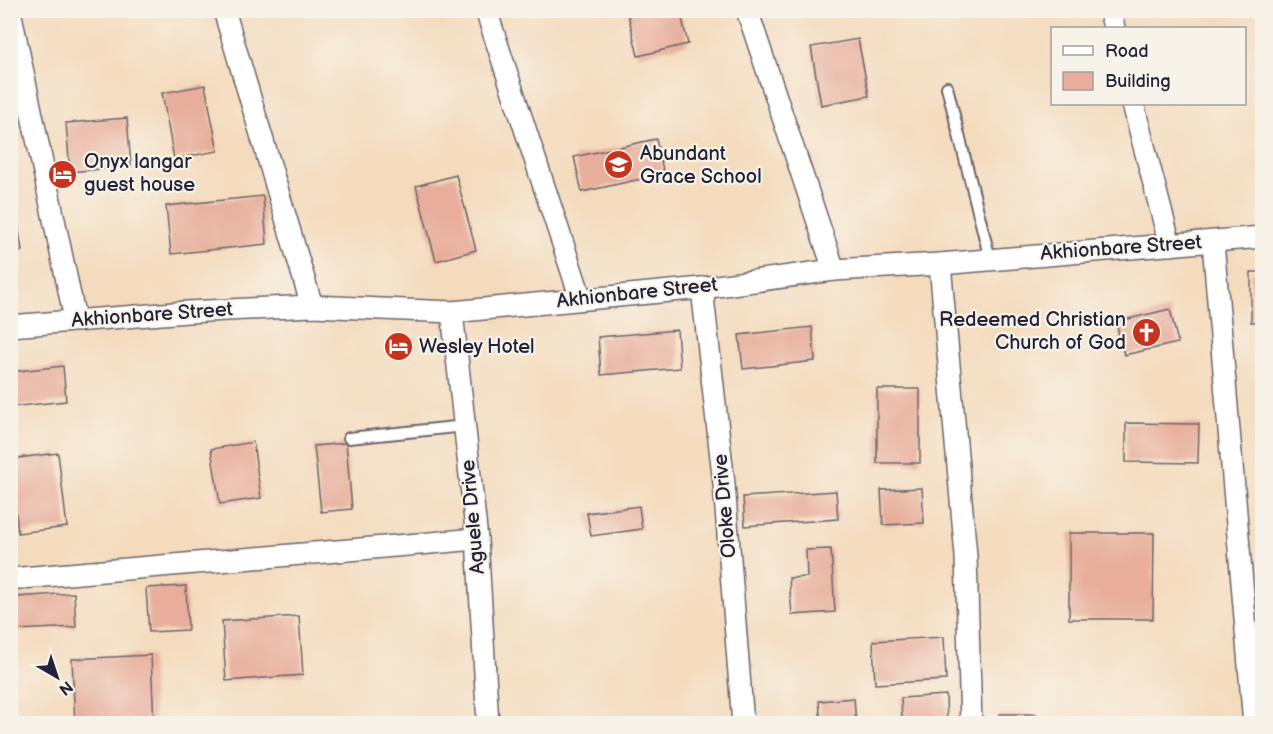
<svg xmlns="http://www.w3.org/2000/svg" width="1273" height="734" font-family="'Balsamiq Sans',sans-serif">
  <rect width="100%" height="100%" fill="#f7f3e8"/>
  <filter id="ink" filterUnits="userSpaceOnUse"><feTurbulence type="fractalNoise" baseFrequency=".0167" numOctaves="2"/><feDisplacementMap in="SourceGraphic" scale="12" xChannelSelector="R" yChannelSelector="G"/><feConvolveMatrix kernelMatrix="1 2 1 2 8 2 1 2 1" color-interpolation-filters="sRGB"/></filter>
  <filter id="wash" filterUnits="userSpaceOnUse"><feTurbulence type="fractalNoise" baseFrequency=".008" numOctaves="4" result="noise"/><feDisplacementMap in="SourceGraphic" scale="24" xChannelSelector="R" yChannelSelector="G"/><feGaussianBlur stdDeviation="1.35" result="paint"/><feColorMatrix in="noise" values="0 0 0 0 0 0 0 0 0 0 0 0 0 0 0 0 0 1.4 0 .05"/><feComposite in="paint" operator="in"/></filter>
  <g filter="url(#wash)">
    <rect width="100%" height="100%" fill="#f4dbbe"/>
    <g id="blocks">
      <g fill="#e8ae9b">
        <path d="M627 10H680L688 44 638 56Z"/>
        <path d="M858 39 869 96 821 105 811 47Z"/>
        <path d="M205 85 218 151 174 159 162 93Z"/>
        <path d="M127 118 131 166 70 172 66 123Z"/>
        <path d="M656 139 664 174 582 192 574 157Z"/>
        <path d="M456 175 476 250 436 261 416 186Z"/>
        <path d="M263 196 267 244 171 254 166 206Z"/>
        <path d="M16 211 22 251 10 253V212Z"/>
        <rect x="1251" y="272" width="11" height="50"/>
        <path d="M1170 309 1178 343 1124 355 1116 322Z"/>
        <path d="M812 327 815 361 743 369 739 335Z"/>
        <path d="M677 330 680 368 601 375 598 337Z"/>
        <path d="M63 366 66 401 10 407V372Z"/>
        <rect x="877" y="389" width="43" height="74"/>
        <path d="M1126 423 1199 424 1198 463 1126 462Z"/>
        <path d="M253 442 261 498 220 504 211 449Z"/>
        <path d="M346 443 352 509 321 512 314 446Z"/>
        <path d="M58 453 67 527 18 533 10 459Z"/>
        <path d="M922 488 924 523 883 525 881 490Z"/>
        <path d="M836 491 838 519 745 526 743 497Z"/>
        <path d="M639 506 642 529 591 536 587 513Z"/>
        <path d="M1069 533H1154L1153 619H1069Z"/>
        <path d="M831 549 835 612 792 615 789 578 807 577 806 550Z"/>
        <path d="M186 586 188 630 149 632 146 588Z"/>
        <path d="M74 593 76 627 18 630 16 597Z"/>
        <path d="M299 616 303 675 226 681 222 621Z"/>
        <path d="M944 637 946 680 875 684 873 641Z"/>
        <path d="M151 655 154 724H75L72 659Z"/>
        <path d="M946 695 947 724H868L902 719 901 698Z"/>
        <path d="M854 698 856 724H821L819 701Z"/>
        <rect x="1000" y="714" width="36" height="10"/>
      </g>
    </g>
  </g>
  <g filter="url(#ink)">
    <use href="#blocks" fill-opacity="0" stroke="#6c6369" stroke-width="1.5"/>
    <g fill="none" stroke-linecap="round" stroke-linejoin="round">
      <defs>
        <g id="lane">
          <path d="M947 87 990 259"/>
          <path d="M349 438 465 426"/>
        </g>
        <g id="street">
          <path d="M224 10 312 306"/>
          <path d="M486 10 581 299"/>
          <path d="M747 10 834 270"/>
          <path d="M1110 10 1114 28"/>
          <path d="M10 11 75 319"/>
          <path d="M1133 104 1170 245"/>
          <path d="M1213 242 1254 724"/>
          <path d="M940 264 966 556 971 724"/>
          <path d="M702 288 724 484 743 724"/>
          <path d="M452 312 477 539 488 724"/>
          <path d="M10 326 187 312 312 306 452 312 702 288 834 270 940 264 1262 237"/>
          <path d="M10 579 477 539"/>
        </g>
      </defs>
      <use href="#lane" stroke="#6c6369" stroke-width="14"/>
      <use href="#street" stroke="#6c6369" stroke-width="24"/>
      <use href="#lane" stroke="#fff" stroke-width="10"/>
      <use href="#street" stroke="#fff" stroke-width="21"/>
    </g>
  </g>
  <defs>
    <symbol id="school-disc" viewBox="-11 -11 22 22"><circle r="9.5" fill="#c8321e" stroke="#f7f3e8"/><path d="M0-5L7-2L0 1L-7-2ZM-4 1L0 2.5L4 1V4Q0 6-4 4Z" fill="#fff"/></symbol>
    <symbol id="hotel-disc" viewBox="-11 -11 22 22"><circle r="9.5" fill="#c8321e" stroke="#f7f3e8"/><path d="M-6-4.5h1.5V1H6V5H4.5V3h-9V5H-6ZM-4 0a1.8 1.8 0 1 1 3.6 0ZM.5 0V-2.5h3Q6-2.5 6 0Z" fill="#fff"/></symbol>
    <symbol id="church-disc" viewBox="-11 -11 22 22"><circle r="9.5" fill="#c8321e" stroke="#f7f3e8"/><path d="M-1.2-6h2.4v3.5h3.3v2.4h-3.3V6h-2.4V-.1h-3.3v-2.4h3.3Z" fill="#fff"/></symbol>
  </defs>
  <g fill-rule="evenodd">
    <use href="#school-disc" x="602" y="148" width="33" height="33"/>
    <use href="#hotel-disc" x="46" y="158" width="33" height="33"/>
    <use href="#church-disc" x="1130" y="316" width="33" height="33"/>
    <use href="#hotel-disc" x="382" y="330" width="33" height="33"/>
  </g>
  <g text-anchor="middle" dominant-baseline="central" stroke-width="4.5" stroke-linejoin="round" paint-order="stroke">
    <g font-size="20" fill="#22223b" stroke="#f7f3e8" text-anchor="start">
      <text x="640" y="154">Abundant<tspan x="640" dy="23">Grace School</tspan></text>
      <text x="84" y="162">Onyx langar<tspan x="84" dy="23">guest house</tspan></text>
      <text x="1126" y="320" text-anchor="end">Redeemed Christian<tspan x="1126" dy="23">Church of God</tspan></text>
      <text x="419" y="347">Wesley Hotel</text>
    </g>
    <g font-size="20" fill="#22223b" stroke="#f7f3e8">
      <text transform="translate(1121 248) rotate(-4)">Akhionbare Street</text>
      <text transform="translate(637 293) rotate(-6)">Akhionbare Street</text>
      <text transform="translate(152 315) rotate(-4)">Akhionbare Street</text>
      <text transform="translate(725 506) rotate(-95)">Oloke Drive</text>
      <text transform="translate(473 517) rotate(-95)">Aguele Drive</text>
    </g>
  </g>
  <rect width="1273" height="734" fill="none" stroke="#f7f3e8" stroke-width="36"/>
  <rect x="1051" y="27" width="195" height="78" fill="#f7f3e8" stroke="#a29fa3" stroke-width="1.5"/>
  <rect x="1063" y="46" width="30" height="9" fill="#ffffff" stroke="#a29fa3" stroke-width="1.5"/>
  <text x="1105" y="57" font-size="18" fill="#22223b">Road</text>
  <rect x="1063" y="72" width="30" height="18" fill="#e8ae9b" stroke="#a29fa3" stroke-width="1.5"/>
  <text x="1105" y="87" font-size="18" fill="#22223b">Building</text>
  <g transform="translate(57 677) rotate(141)" stroke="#f7f3e8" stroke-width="4.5" paint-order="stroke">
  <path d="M0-4.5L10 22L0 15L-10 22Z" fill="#22223b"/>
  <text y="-9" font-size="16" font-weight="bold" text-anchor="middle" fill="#22223b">N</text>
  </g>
</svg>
